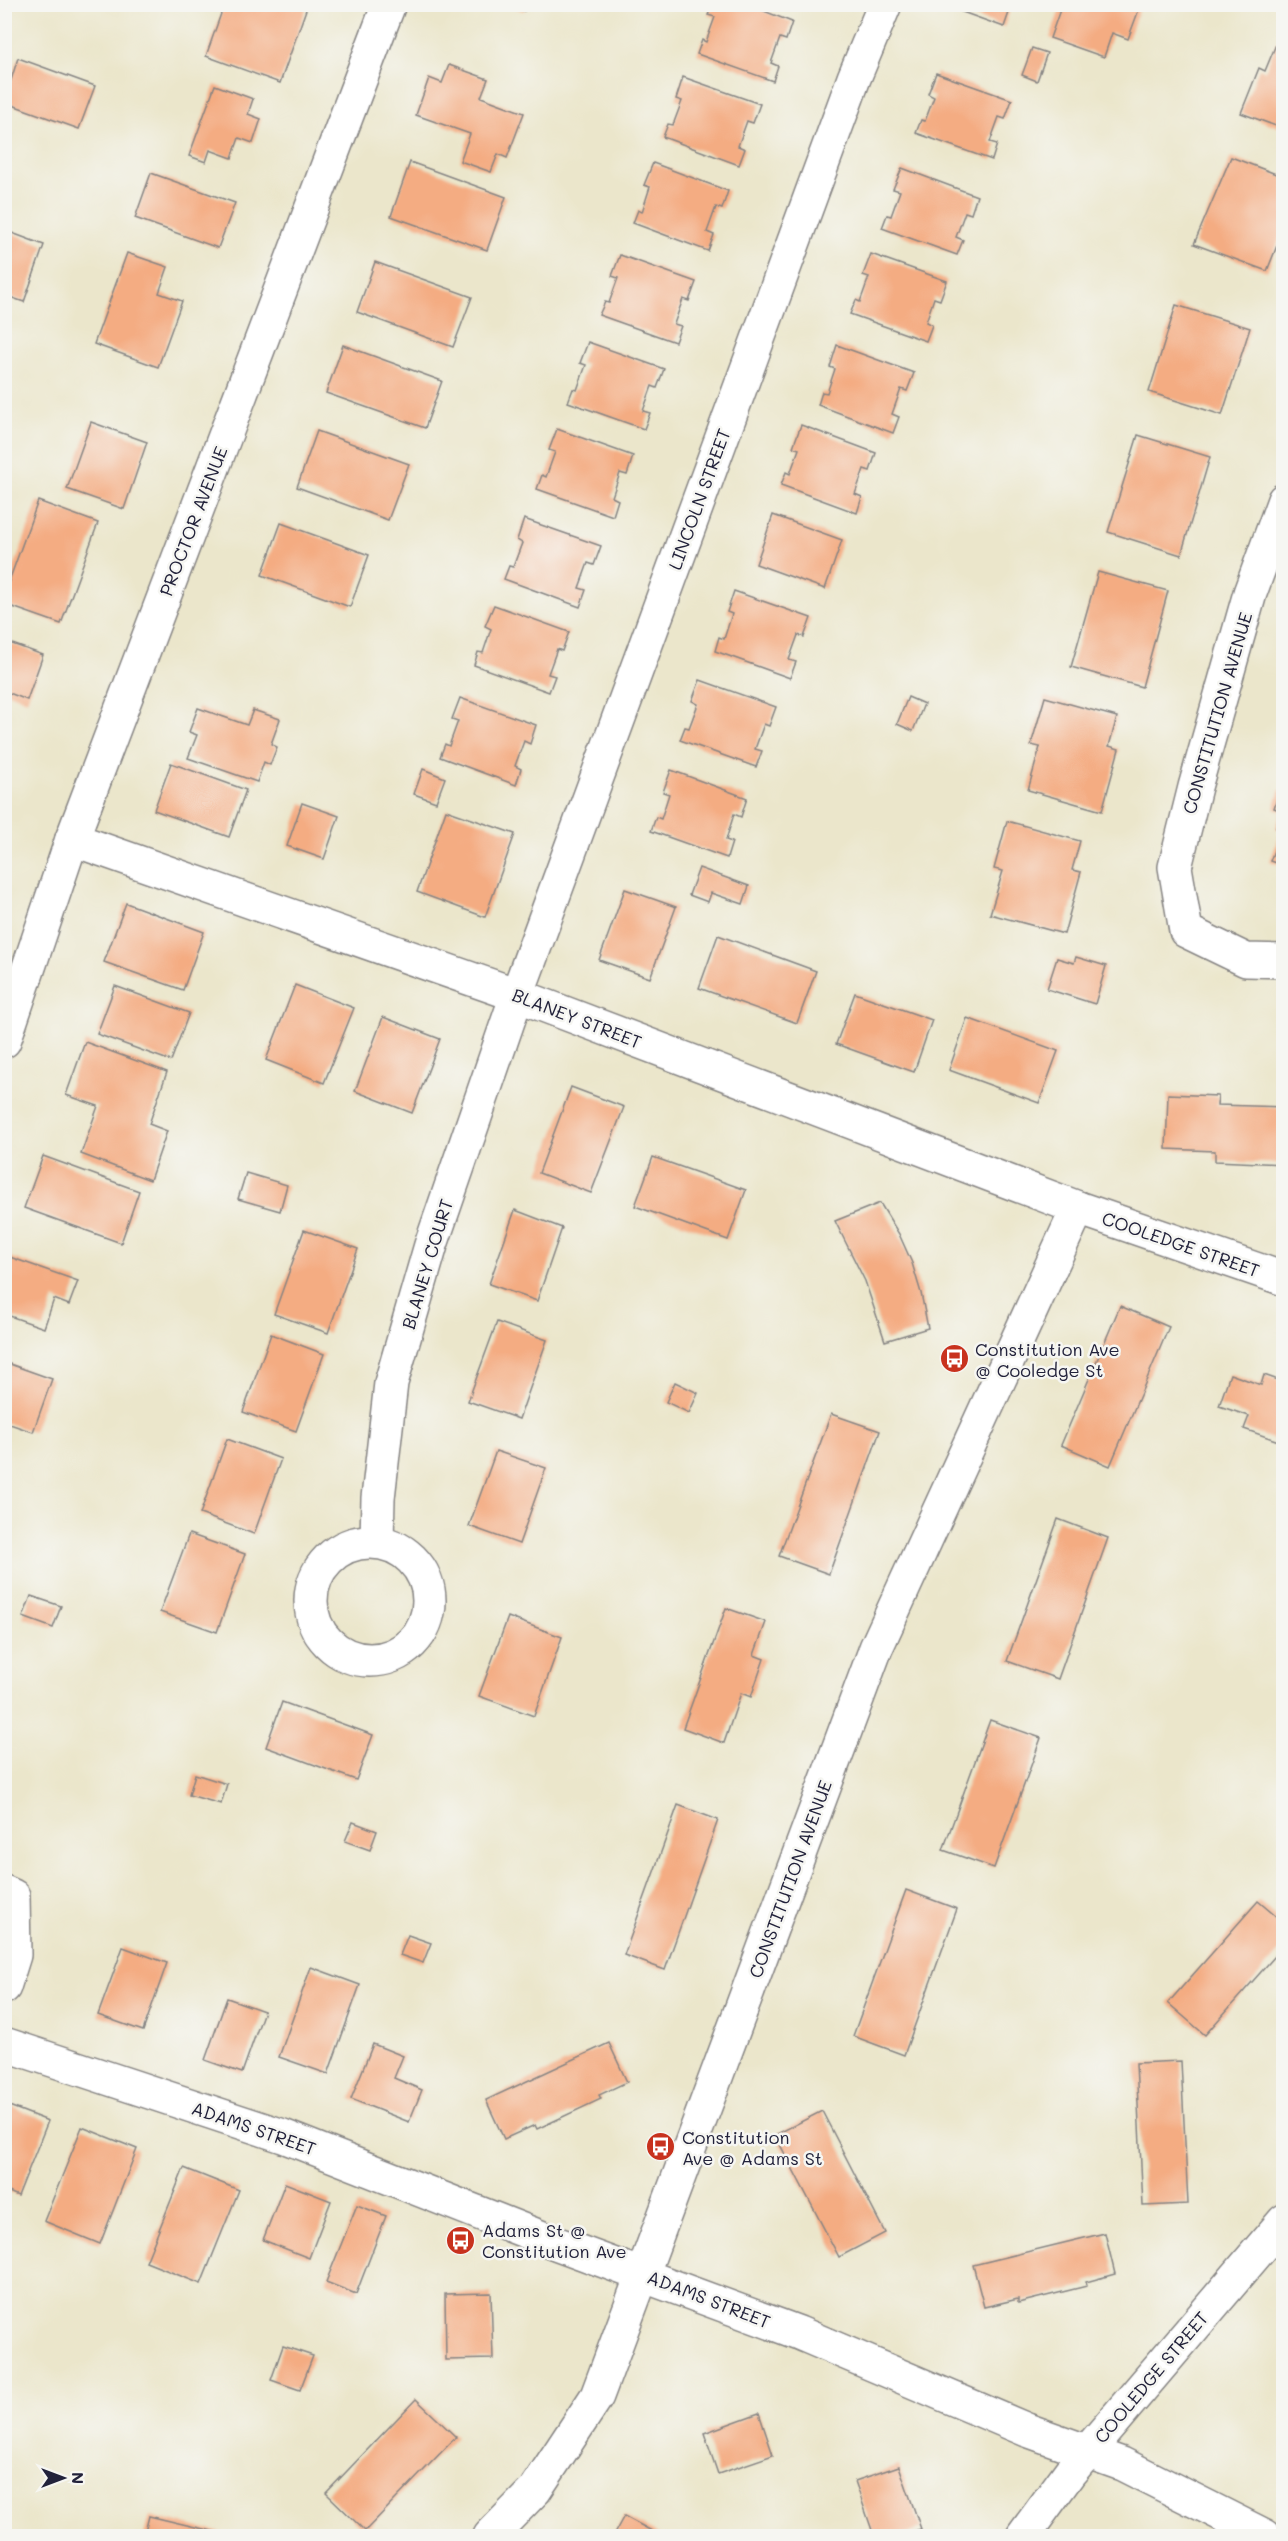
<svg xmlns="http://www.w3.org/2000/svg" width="1288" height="2541" font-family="Mali,sans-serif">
  <rect width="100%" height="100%" fill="#f6f6f2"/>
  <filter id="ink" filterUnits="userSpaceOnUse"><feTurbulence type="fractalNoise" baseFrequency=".0167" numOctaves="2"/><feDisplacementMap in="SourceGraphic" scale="12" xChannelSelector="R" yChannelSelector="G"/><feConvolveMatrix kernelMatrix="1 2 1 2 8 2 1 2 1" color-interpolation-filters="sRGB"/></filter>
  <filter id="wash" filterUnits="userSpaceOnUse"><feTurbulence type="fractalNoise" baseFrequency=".008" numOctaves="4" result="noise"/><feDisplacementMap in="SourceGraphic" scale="24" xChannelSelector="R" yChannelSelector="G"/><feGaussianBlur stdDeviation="1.35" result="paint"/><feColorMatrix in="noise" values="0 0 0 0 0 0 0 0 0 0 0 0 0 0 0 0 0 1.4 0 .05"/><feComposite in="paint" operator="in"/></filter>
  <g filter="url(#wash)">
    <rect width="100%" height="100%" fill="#ebe6cb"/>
    <g id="blocks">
      <g fill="#f4ac82">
        <path d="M308 4 280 83 206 56 223 8 213 4Z"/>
        <path d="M506 4H527L524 11Z"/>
        <path d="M713 4H746L792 22 786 40 780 38 771 63 778 66 773 81 697 54 702 40 706 42 715 17 708 15Z"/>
        <path d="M956 4H1012L1004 27 954 9Z"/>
        <path d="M1062 4H1141L1128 39 1112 33 1104 57 1050 38Z"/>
        <path d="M1284 25V129L1241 113 1259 68 1265 71Z"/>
        <path d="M1032 48 1047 53 1037 81 1022 75Z"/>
        <path d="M18 58 95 86 79 129 4 102Z"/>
        <path d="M449 65 488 79 481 97 524 113 507 158 498 154 491 172 460 161 470 134 416 115 429 78 442 83Z"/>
        <path d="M936 73 1012 100 1005 119 999 117 990 142 997 144 992 160 916 133 921 120 925 121 934 97 928 94Z"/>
        <path d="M683 77 760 104 753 123 747 121 738 146 745 149 739 165 663 137 668 124 673 125 682 101 676 99Z"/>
        <path d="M215 85 253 99 248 114 261 119 253 143 239 138 232 158 210 150 206 162 189 156Z"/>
        <path d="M1231 157 1284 177V228L1267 271 1194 244Z"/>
        <path d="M410 162 506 197 487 250 391 216Z"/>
        <path d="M653 163 728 191 722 209 716 207 707 232 714 235 708 251 633 223 638 210 642 212 650 187 644 185Z"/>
        <path d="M902 168 977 196 971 214 965 212 956 237 963 240 957 255 882 228 887 215 891 216 900 191 893 189Z"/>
        <path d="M151 173 235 203 218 248 135 218Z"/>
        <path d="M4 230 44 245 24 302 4 295Z"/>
        <path d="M127 253 168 267 159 293 182 301 158 367 94 344Z"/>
        <path d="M871 254 947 281 940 300 934 298 926 322 932 325 926 341 850 314 856 300 860 302 869 277 863 275Z"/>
        <path d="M620 255 696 282 689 301 683 299 674 324 681 326 675 342 599 315 605 302 609 303 618 278 612 276Z"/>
        <path d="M375 262 472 297 453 347 357 312Z"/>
        <path d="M1176 305 1250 328 1222 415 1149 392Z"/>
        <path d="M588 342 664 369 657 388 652 386 643 411 650 413 644 429 568 402 573 389 577 390 586 365 580 363Z"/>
        <path d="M343 345 442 381 425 428 326 393Z"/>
        <path d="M837 345 914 373 907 391 901 389 892 414 899 417 893 433 818 405 822 392 827 393 835 369 830 367Z"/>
        <path d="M91 422 147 442 124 509 67 489Z"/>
        <path d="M801 425 876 453 870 471 864 469 855 494 862 497 857 513 781 485 786 472 790 474 799 449 793 447Z"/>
        <path d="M557 429 633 456 627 475 620 473 612 497 618 500 613 516 537 489 542 475 546 477 555 452 549 450Z"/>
        <path d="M317 431 409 464 388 520 297 487Z"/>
        <path d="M1138 435 1210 457 1181 555 1108 532Z"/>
        <path d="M38 501 98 523 61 624 4 604V595Z"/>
        <path d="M773 515 842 540 825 589 756 564Z"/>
        <path d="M524 519 601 546 594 565 588 563 579 588 586 590 580 607 504 579 509 566 513 567 522 543 517 540Z"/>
        <path d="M281 523 369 555 350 607 262 575Z"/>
        <path d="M1098 572 1168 591 1142 687 1071 667Z"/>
        <path d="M734 591 811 618 804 637 798 635 789 660 796 662 790 678 715 651 719 637 724 639 732 614 727 612Z"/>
        <path d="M494 605 569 632 562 651 557 649 548 674 555 676 549 692 474 665 478 652 483 653 491 629 485 626Z"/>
        <path d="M4 641 43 655 27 700 4 691Z"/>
        <path d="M700 680 776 707 769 726 764 724 755 749 762 751 756 767 680 740 685 727 689 728 698 704 692 701Z"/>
        <path d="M908 697 924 704 913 731 897 724Z"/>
        <path d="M1045 697 1117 717 1109 746 1119 749 1102 811 1028 790 1040 747 1031 745Z"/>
        <path d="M460 698 536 725 530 744 524 741 515 766 521 769 516 785 440 757 445 744 449 746 458 721 452 719Z"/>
        <path d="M198 708 247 725 253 710 280 719 271 744 277 747 270 765 264 762 257 782 188 758 197 735 189 732Z"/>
        <path d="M171 763 246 790 229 837 154 810Z"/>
        <path d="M423 769 445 778 436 802 414 794Z"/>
        <path d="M671 770 747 798 741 817 734 814 726 840 732 842 727 858 651 831 656 817 661 819 669 794 663 792Z"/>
        <path d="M1280 790 1284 791V866L1270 861 1282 830 1276 828 1282 811 1274 808Z"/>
        <path d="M302 803 339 816 324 859 287 846Z"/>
        <path d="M446 810 515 834 485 917 417 892Z"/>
        <path d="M1007 821 1080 841 1072 870 1081 872 1064 934 990 914 1003 871 994 869Z"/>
        <path d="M699 868 749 886 743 904 711 893 708 902 689 895Z"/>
        <path d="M625 889 676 907 650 978 599 960Z"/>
        <path d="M126 903 204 932 183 990 104 962Z"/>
        <path d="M718 935 816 971 797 1023 699 988Z"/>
        <path d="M1076 957 1106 966 1095 1004 1047 989 1057 958 1074 963Z"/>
        <path d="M295 985 354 1008 324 1083 266 1060Z"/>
        <path d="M115 986 189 1013 171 1061 97 1034Z"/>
        <path d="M855 993 932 1020 914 1072 836 1044Z"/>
        <path d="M383 1017 440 1039 412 1113 355 1091Z"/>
        <path d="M967 1018 1058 1051 1039 1103 949 1070Z"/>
        <path d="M85 1042 167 1072 149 1124 167 1131 150 1180 81 1154 98 1106 66 1095Z"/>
        <path d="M571 1087 624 1107 591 1193 539 1173Z"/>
        <path d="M1168 1094 1218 1096 1217 1105 1284 1107V1164L1215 1161V1151L1166 1149Z"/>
        <path d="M43 1156 139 1191 121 1243 24 1208Z"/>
        <path d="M653 1157 746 1190 728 1240 635 1206Z"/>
        <path d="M246 1173 287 1185 280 1211 238 1199Z"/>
        <path d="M880 1203 899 1234 912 1263 921 1293 928 1328 885 1341 865 1281 835 1221Z"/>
        <path d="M515 1210 562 1228 537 1301 489 1284Z"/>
        <path d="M304 1230 358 1249 328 1333 274 1314Z"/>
        <path d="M4 1255 78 1281 69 1305 54 1299 44 1328 4 1314Z"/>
        <path d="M1120 1306 1169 1327 1110 1466 1061 1445Z"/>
        <path d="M497 1322 547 1340 519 1419 468 1401Z"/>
        <path d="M271 1334 324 1354 296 1431 243 1412Z"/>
        <path d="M4 1362 52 1379 33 1432 4 1422Z"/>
        <path d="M1230 1374 1261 1385 1264 1375 1284 1382V1443L1244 1429 1249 1416 1219 1406Z"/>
        <path d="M675 1382 698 1393 689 1413 666 1402Z"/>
        <path d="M831 1414 880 1431 829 1574 779 1556Z"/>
        <path d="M227 1439 281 1459 254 1534 200 1514Z"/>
        <path d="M496 1451 546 1468 519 1544 469 1526Z"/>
        <path d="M1058 1519 1108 1538 1058 1679 1007 1661Z"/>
        <path d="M189 1534 245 1554 217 1632 160 1612Z"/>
        <path d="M31 1596 61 1606 53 1628 23 1617Z"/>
        <path d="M726 1608 766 1622 754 1655 764 1659 751 1697 741 1693 724 1743 683 1728Z"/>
        <path d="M508 1617 562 1637 534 1716 479 1696Z"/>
        <path d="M282 1702 373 1735 356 1780 266 1747Z"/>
        <path d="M990 1720 1041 1738 994 1868 943 1850Z"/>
        <path d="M195 1774 227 1784 221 1804 189 1795Z"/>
        <path d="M678 1805 718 1820 665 1970 624 1955Z"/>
        <path d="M353 1822 377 1831 370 1850 345 1841Z"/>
        <path d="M906 1890 957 1909 904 2055 853 2036Z"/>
        <path d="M1258 1901 1284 1923V1946L1205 2035 1168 2003Z"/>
        <path d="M408 1935 431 1943 423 1963 400 1955Z"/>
        <path d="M123 1947 167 1963 143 2031 98 2015Z"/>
        <path d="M311 1967 360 1985 328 2074 279 2057Z"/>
        <path d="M227 1998 264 2011 242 2073 205 2060Z"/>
        <path d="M609 2043 627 2082 599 2095 601 2099 537 2129 535 2125 504 2139 486 2100Z"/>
        <path d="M373 2044 403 2056 394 2078 422 2090 409 2122 351 2099Z"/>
        <path d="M1181 2061 1188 2204 1143 2206 1136 2063Z"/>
        <path d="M4 2104 48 2121 18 2196 4 2190Z"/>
        <path d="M822 2111 885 2233 839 2257 775 2135Z"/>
        <path d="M82 2127 137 2149 100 2244 44 2221Z"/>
        <path d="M184 2168 239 2190 201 2284 146 2262Z"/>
        <path d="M285 2183 331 2201 309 2258 263 2240Z"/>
        <path d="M357 2205 386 2216 356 2294 326 2282Z"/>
        <path d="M1105 2233 1115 2274 1086 2282 1087 2286 1018 2303V2299L984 2307 973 2265Z"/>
        <path d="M491 2293 493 2359 446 2360 445 2294Z"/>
        <path d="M283 2346 313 2356 300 2390 271 2380Z"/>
        <path d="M416 2399 456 2437 365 2531 326 2493Z"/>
        <path d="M759 2413 773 2455 718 2474 704 2433Z"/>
        <path d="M899 2466 921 2529 899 2536H874L855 2481Z"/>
        <path d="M149 2516 233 2536H144Z"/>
        <path d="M624 2516 661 2536H613Z"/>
      </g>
    </g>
  </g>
  <g filter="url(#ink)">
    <use href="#blocks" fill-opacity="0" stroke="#868483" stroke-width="1.5"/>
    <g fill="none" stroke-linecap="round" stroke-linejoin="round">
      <defs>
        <g id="minor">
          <path d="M1284 500 1250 593 1195 787 1175 867 1186 931 1246 960 1284 961"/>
          <path d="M72 839 517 995 1078 1208 1284 1279"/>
          <path d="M4 1041 72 839 389 4"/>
          <path d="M377 1541 378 1498 391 1383 431 1245 517 995 854 78 885 4"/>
          <circle cx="370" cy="1601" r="59"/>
          <path d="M4 1892 13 1896 14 1955 4 1987"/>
          <path d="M4 2044 283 2136 558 2244 799 2333 1027 2430 1122 2464 1265 2536"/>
          <path d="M490 2536 535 2490 597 2396 876 1648 1078 1208"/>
          <path d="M1023 2536 1070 2472 1284 2221"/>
        </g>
      </defs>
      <use href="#minor" stroke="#868483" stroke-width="36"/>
      <use href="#minor" stroke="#fff" stroke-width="33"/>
    </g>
  </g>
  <defs>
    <symbol id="bus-disc" viewBox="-11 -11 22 22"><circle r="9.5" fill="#c8321e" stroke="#f6f6f2"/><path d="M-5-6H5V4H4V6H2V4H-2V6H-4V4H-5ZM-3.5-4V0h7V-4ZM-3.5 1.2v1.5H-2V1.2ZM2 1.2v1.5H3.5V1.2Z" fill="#fff"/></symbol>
  </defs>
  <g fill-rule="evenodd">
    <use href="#bus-disc" x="938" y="1342" width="33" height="33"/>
    <use href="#bus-disc" x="644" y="2130" width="33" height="33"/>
    <use href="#bus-disc" x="444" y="2224" width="33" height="33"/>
  </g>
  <g text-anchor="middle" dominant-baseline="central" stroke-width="5" stroke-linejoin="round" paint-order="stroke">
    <g font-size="18" fill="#22223b" stroke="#f6f6f2">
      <text transform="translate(699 499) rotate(-70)">LINCOLN STREET</text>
      <text transform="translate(193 521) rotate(-69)">PROCTOR AVENUE</text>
      <text transform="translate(1217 713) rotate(-74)">CONSTITUTION AVENUE</text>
      <text transform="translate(577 1018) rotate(21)">BLANEY STREET</text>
      <text transform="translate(1181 1244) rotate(19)">COOLEDGE STREET</text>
      <text transform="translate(427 1264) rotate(-73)">BLANEY COURT</text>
      <text transform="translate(790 1879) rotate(-70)">CONSTITUTION AVENUE</text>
      <text transform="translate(254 2128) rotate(19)">ADAMS STREET</text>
      <text transform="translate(709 2299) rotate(21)">ADAMS STREET</text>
      <text transform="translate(1151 2377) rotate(-50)">COOLEDGE STREET</text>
    </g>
    <g font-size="18" fill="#22223b" stroke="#f6f6f2" text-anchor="start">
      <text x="975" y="1349">Constitution Ave<tspan x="975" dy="21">@ Cooledge St</tspan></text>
      <text x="682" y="2137">Constitution<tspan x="682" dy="21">Ave @ Adams St</tspan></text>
      <text x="482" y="2230">Adams St @<tspan x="482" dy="21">Constitution Ave</tspan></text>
    </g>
  </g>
  <rect width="1288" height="2541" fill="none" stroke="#f6f6f2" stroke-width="24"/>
  <g transform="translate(63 2478) rotate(90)" stroke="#f6f6f2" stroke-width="4.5" paint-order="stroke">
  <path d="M0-4.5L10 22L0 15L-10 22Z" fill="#22223b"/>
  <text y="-9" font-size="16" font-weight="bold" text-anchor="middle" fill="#22223b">N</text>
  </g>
</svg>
